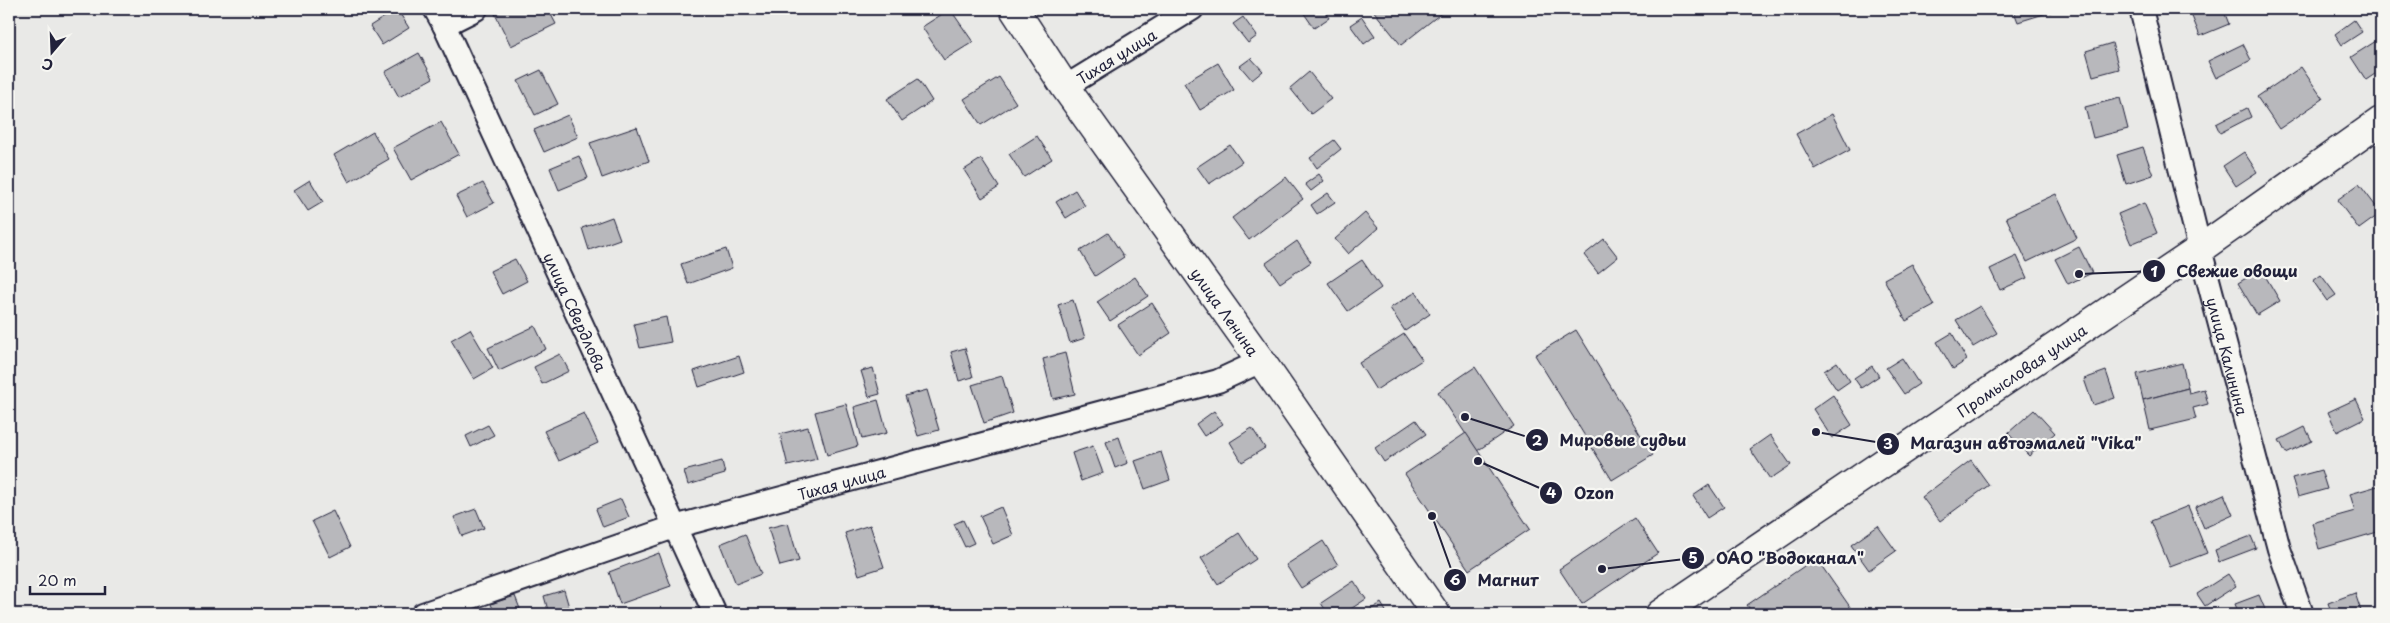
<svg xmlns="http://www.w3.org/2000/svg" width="2390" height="623" font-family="'Playpen Sans',sans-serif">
  <rect width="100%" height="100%" fill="#e9e9e7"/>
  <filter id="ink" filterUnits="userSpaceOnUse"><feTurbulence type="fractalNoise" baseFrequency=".02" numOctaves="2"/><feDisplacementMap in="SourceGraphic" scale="10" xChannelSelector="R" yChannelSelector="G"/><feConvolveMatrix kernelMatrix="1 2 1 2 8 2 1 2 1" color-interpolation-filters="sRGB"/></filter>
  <g filter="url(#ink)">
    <g fill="#b8b8bc" stroke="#22223b">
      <path d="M397 9 409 28 382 45 370 26Z"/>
      <path d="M506 9H548L556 24 511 46 495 14Z"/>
      <path d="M950 9 973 42 944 60 922 27Z"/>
      <path d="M1301 9H1323L1329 18 1314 28Z"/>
      <path d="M1372 9H1442L1444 11 1401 45Z"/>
      <path d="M2013 9H2060L2018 22Z"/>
      <path d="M2205 9H2223L2229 24 2200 36 2191 14Z"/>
      <path d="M1243 17 1257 36 1248 43 1233 24Z"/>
      <path d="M1362 17 1375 36 1364 44 1350 25Z"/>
      <path d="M2354 20 2362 32 2342 45 2335 34Z"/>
      <path d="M2376 41 2381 50V70L2366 80 2351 57Z"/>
      <path d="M2112 43 2119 69 2093 76 2086 51Z"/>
      <path d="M2243 44 2251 60 2216 78 2208 61Z"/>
      <path d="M419 53 433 78 399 97 385 72Z"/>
      <path d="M1251 58 1263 71 1252 80 1240 66Z"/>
      <path d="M1218 63 1234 90 1200 110 1184 83Z"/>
      <path d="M2301 67 2323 99 2279 129 2257 97Z"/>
      <path d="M541 70 558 104 535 115 518 81Z"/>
      <path d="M1309 72 1331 99 1311 114 1290 88Z"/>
      <path d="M999 77 1016 103 981 125 964 99Z"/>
      <path d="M918 79 932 101 902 121 887 99Z"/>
      <path d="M2120 98 2128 129 2093 138 2085 107Z"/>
      <path d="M2247 108 2251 117 2220 133 2216 124Z"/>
      <path d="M1832 114 1850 150 1815 169 1796 134Z"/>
      <path d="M568 115 578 137 544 152 534 130Z"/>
      <path d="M441 122 459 154 411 180 393 148Z"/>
      <path d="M637 127 649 161 602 178 590 143Z"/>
      <path d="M373 132 389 159 349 182 334 155Z"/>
      <path d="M1037 136 1052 159 1024 177 1009 154Z"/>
      <path d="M1334 140 1341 149 1317 168 1310 158Z"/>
      <path d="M1230 145 1242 162 1209 184 1197 167Z"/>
      <path d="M2143 147 2153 175 2126 184 2117 155Z"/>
      <path d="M2244 152 2257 172 2236 186 2223 166Z"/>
      <path d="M579 156 588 178 559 190 550 168Z"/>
      <path d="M981 159 999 187 982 198 964 170Z"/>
      <path d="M1319 174 1324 181 1311 191 1305 184Z"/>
      <path d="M1286 177 1303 199 1249 240 1232 218Z"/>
      <path d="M310 180 323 202 308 211 294 190Z"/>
      <path d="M483 183 494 203 467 217 456 196Z"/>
      <path d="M2359 184 2381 213 2359 229 2337 200Z"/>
      <path d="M1075 190 1085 206 1066 218 1056 202Z"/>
      <path d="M1328 193 1335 202 1317 214 1311 205Z"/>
      <path d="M2056 194 2077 238 2027 262 2006 217Z"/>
      <path d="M2144 203 2157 233 2131 244 2118 214Z"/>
      <path d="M1365 213 1378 228 1348 254 1335 239Z"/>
      <path d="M612 217 620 239 589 250 582 228Z"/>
      <path d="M1108 233 1124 257 1095 276 1080 251Z"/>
      <path d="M1604 239 1618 257 1598 273 1584 255Z"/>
      <path d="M1297 241 1311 262 1280 283 1266 263Z"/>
      <path d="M2079 247 2092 273 2068 284 2055 259Z"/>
      <path d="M726 249 732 268 688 284 681 264Z"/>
      <path d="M2017 256 2027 278 2000 290 1990 269Z"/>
      <path d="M515 259 527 281 502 294 490 271Z"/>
      <path d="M1362 260 1381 288 1348 311 1328 283Z"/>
      <path d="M1912 264 1934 306 1906 321 1884 279Z"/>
      <path d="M2261 269 2280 301 2257 315 2238 283Z"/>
      <path d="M2321 275 2336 295 2327 301 2313 281Z"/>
      <path d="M1135 277 1148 296 1110 321 1097 302Z"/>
      <path d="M1416 292 1430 314 1405 331 1390 308Z"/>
      <path d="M1073 300 1085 338 1070 343 1058 305Z"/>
      <path d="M1152 303 1171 333 1138 355 1118 325Z"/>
      <path d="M1980 306 1997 333 1973 347 1956 320Z"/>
      <path d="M666 317 671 342 640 348 634 324Z"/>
      <path d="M535 326 546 349 499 371 488 348Z"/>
      <path d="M470 329 493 368 474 379 451 340Z"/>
      <path d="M1576 330 1653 455 1612 480 1535 355Z"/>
      <path d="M1952 333 1967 360 1953 369 1937 342Z"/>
      <path d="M1404 334 1422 360 1376 390 1359 363Z"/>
      <path d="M965 348 973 377 959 381 951 352Z"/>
      <path d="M1065 353 1075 394 1053 399 1043 359Z"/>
      <path d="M560 354 569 371 542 384 534 367Z"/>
      <path d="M739 356 744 372 699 387 694 371Z"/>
      <path d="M1902 358 1919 384 1904 394 1886 368Z"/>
      <path d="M1837 362 1850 381 1837 390 1824 371Z"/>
      <path d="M2182 363 2188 388 2143 400 2137 374Z"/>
      <path d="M1872 366 1879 376 1861 388 1854 378Z"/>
      <path d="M1475 367 1514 426 1477 451 1438 392Z"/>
      <path d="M873 368 880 394 869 397 861 371Z"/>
      <path d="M2106 371 2115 398 2093 405 2084 379Z"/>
      <path d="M1002 376 1013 413 984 423 972 385Z"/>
      <path d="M2188 388 2189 393 2204 389 2208 404 2193 408 2196 419 2150 430 2143 400Z"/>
      <path d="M927 390 939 430 918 436 905 396Z"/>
      <path d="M1833 395 1852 425 1832 438 1813 409Z"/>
      <path d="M2356 399 2365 418 2337 432 2328 412Z"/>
      <path d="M878 400 887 433 862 439 854 407Z"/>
      <path d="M846 404 858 446 827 455 815 412Z"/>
      <path d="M2034 410 2055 433 2029 456 2008 433Z"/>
      <path d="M1214 411 1223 424 1204 436 1196 424Z"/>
      <path d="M584 413 598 443 559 461 544 431Z"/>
      <path d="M1416 420 1426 434 1384 462 1375 448Z"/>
      <path d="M488 425 494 435 471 447 466 436Z"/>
      <path d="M808 427 817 459 788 466 780 434Z"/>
      <path d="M2305 427 2312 441 2286 453 2279 440Z"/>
      <path d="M1252 428 1265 448 1242 462 1230 442Z"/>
      <path d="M1466 433 1530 529 1469 570 1405 474Z"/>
      <path d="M1770 435 1791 465 1770 479 1750 449Z"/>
      <path d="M1119 437 1128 463 1115 468 1106 442Z"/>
      <path d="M1093 446 1103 473 1081 481 1072 453Z"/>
      <path d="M1161 452 1170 480 1145 489 1135 461Z"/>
      <path d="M1971 460 1989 485 1940 521 1922 497Z"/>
      <path d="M722 461 725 474 688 485 684 471Z"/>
      <path d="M2321 470 2327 489 2298 497 2292 478Z"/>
      <path d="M1709 485 1724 507 1707 518 1693 496Z"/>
      <path d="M2381 485V531L2319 549 2312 523 2355 511 2350 494Z"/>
      <path d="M2224 494 2233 515 2204 528 2195 507Z"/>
      <path d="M621 499 629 517 603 527 596 509Z"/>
      <path d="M2188 506 2207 553 2170 567 2151 521Z"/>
      <path d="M1001 507 1013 535 993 544 980 516Z"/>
      <path d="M476 509 484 528 462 536 454 517Z"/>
      <path d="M333 511 350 547 330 557 312 521Z"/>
      <path d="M1635 518 1658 553 1582 604 1559 569Z"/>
      <path d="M963 520 974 543 965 547 954 524Z"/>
      <path d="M788 523 799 561 780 566 768 528Z"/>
      <path d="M870 525 884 567 859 575 845 533Z"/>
      <path d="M1878 526 1896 551 1869 570 1851 545Z"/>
      <path d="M1239 533 1256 559 1218 584 1201 558Z"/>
      <path d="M745 534 761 574 736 584 720 544Z"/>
      <path d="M2251 536 2256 548 2219 562 2215 550Z"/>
      <path d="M1323 541 1338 565 1301 588 1286 565Z"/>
      <path d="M659 553 671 586 620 604 609 572Z"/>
      <path d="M1816 558 1855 614H1815L1813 610 1807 614H1753L1747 605Z"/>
      <path d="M2228 574 2236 586 2205 606 2197 594Z"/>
      <path d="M1354 581 1366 599 1343 614H1328L1321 603Z"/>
      <path d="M564 590 571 614H549L544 596Z"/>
      <path d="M2355 593 2362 614H2332L2328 603Z"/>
      <path d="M2259 595 2267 614H2239L2235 604Z"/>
      <path d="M515 596 522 614H495L491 604Z"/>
      <path d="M1381 603 1387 613 1385 614H1364Z"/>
    </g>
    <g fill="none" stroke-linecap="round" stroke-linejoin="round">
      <defs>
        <g id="street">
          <path id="s1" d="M435 9 444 25 715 614"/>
          <path id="s2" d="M2141 9 2200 249 2279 549 2302 614"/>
          <path d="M444 25 476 9"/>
          <path id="s3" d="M1065 87 1192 9"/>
          <path id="s4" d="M423 614 674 527 1218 381 1261 361"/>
        </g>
        <g id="secondary">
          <path id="s5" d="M1014 9 1065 87 1261 361 1436 614"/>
          <path id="s6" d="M1660 614 2200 249 2381 121"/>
        </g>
      </defs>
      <use href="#street" stroke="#22223b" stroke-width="26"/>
      <use href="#secondary" stroke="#22223b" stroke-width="31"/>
      <use href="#street" stroke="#f6f6f2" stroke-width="22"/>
      <use href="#secondary" stroke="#f6f6f2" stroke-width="28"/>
    </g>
  </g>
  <g text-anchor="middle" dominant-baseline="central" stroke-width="4.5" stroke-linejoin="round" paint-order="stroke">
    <g font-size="15" fill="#22223b" stroke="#f6f6f2">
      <text stroke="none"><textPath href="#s3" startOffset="60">Тихая улица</textPath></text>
      <text stroke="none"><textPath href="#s1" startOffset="334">улица Свердлова</textPath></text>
      <text stroke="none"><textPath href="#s5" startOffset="369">улица Ленина</textPath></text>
      <text stroke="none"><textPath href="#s2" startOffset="358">улица Калинина</textPath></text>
      <text stroke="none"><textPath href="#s6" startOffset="436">Промысловая улица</textPath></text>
      <text stroke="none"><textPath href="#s4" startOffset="439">Тихая улица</textPath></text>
    </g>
  </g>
  <path fill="none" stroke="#22223b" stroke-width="2" d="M2079 274L2154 271M1465 417L1537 440M1816 432L1888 444M1478 461L1551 493M1602 569L1693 558M1432 516L1455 580"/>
  <g fill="#22223b" stroke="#f6f6f2" stroke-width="2">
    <circle cx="2079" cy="274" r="5"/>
    <circle cx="1465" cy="417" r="5"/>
    <circle cx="1816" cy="432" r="5"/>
    <circle cx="1478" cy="461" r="5"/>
    <circle cx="1602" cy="569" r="5"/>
    <circle cx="1432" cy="516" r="5"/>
    <circle cx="2154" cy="271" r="12"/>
    <circle cx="1537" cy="440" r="12"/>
    <circle cx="1888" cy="444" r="12"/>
    <circle cx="1551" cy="493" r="12"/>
    <circle cx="1693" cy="558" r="12"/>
    <circle cx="1455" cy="580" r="12"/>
  </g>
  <g font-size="15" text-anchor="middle" font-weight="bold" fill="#fff">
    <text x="2154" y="277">1</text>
    <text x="1537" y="446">2</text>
    <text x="1888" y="449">3</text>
    <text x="1551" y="498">4</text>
    <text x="1693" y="563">5</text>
    <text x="1455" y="585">6</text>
  </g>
  <g font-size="16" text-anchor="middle" font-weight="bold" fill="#22223b" stroke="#f6f6f2" stroke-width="4.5" stroke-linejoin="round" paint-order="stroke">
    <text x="2237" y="277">Свежие овощи</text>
    <text x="1623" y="446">Мировые судьи</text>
    <text x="2026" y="449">Магазин автоэмалей "Vika"</text>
    <text x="1594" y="499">Ozon</text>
    <text x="1790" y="564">ОАО "Водоканал"</text>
    <text x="1508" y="586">Магнит</text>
  </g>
  <rect width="2390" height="623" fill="none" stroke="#f6f6f2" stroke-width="30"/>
  <rect x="15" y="15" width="2360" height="593" fill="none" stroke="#22223b" stroke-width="2" filter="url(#ink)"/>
  <g transform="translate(52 52) rotate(199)" stroke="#f6f6f2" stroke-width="4" paint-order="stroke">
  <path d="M0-4L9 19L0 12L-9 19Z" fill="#22223b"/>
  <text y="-8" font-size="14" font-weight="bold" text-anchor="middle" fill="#22223b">С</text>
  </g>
  <path d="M30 586v8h75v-8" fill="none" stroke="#22223b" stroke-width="2.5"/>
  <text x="38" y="586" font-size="15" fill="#22223b" stroke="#f6f6f2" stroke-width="4" paint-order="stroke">20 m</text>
</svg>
